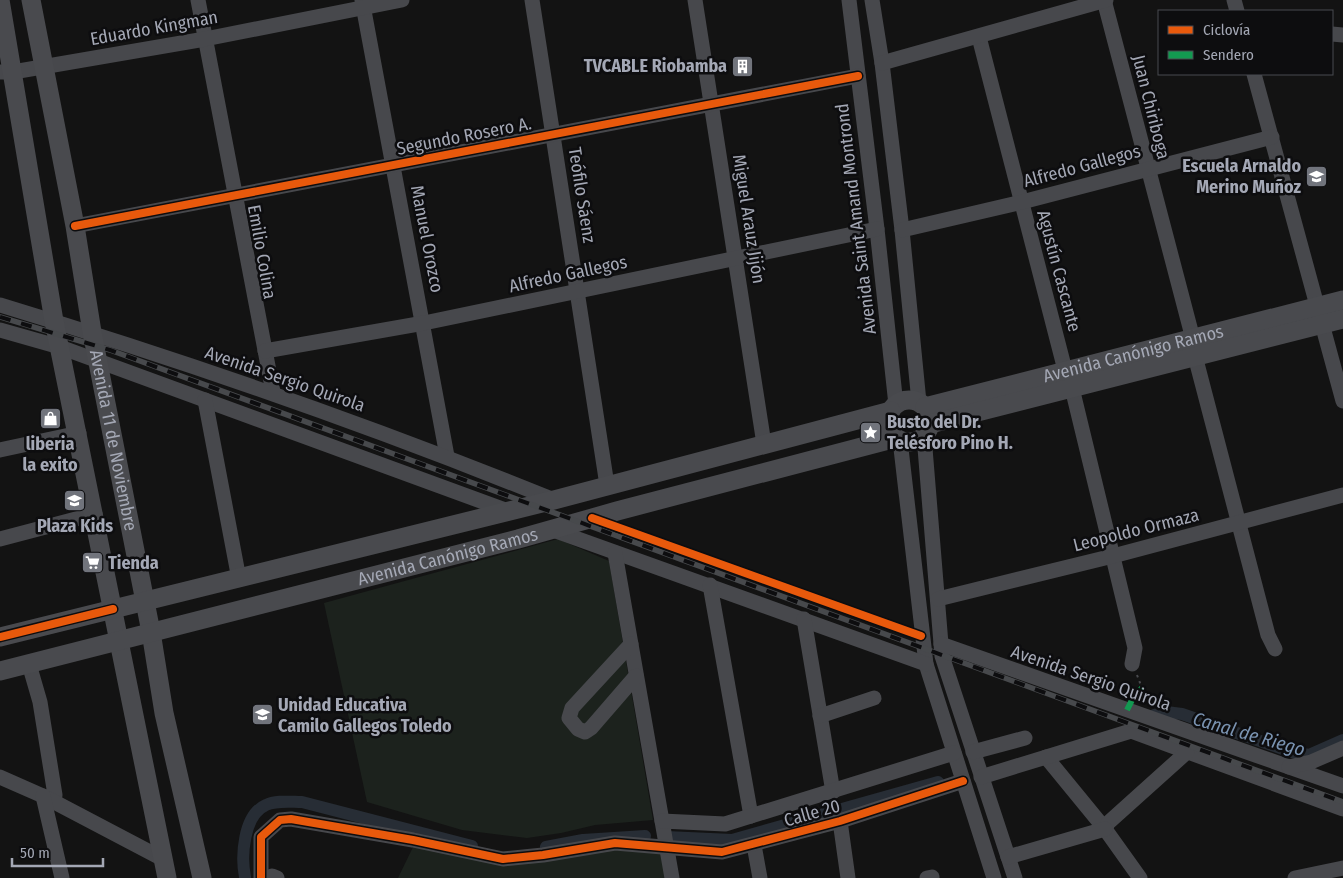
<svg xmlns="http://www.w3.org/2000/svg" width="1343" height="878" font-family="'Fira Sans Condensed',sans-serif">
  <rect width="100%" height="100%" fill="#131313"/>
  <g fill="#1c221d">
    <path d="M558 539 609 561 653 820 595 825 561 833 527 838 462 830 367 802 324 603Z"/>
    <path d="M414 845 500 862 615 848 662 851 666 878H398Z"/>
  </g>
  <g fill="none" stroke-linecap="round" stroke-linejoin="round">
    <g stroke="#272d35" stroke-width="12">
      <path d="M1154 715 1166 712 1182 714 1292 752 1309 755 1343 740"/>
      <path d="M666 837 732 840 938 782"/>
      <path d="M546 847 583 840 645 836"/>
      <path d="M245 877C241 857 243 815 266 805 276 800 291 802 302 802L472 846"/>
    </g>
    <path stroke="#494a4e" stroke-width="2" stroke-dasharray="2.5 4" stroke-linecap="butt" d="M1137 675 1142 688"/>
    <g stroke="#47484c" stroke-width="15">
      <path d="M198 0 273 392"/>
      <path d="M362 0 447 456"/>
      <path d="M532 0 607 485"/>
      <path d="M695 0 764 444"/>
      <path d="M849 0 877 229 896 405"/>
      <path d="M872 0 882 63 902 230 919 402"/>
      <path d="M1104 0 1193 339"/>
      <path d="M1234 0 1237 11"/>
      <path d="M1332 34 1343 35"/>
      <path d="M979 37 1065 370"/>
      <path d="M882 63 1106 0"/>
      <path d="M0 72H13L205 39 402 0"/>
      <path d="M1254 74 1343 401"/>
      <path d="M75 226 858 76"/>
      <path d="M902 230 1022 202 1272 137"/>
      <path d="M0 305C188 362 372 426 554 500"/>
      <path d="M0 330 60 347 508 511"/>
      <path d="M265 351 424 323 877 229"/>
      <path d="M1195 356 1268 635 1275 649"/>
      <path d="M1072 388 1135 648 1132 664"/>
      <path d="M205 400 239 579"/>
      <path d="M924 436 942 656 1015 878"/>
      <path d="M900 440 926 664 994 878"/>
      <path d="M0 450 79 433"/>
      <path d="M553 530 926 664"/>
      <path d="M0 539 95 514"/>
      <path d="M615 553 672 878"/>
      <path d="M710 585 751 816"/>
      <path d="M938 599 1113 556 1343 495"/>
      <path d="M804 619 833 792"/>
      <path d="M631 644 572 708 569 718 578 729 585 732 591 728 636 676"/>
      <path d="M941 644 1343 786"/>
      <path d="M29 664 40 702 55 795 54 802"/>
      <path d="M820 716 874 698"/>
      <path d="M973 752 1025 738"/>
      <path d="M1046 757 1105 829 1140 878"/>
      <path d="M1289 767 1311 762 1343 748"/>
      <path d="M0 777 43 796 161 858"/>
      <path d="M981 777 1131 731 1343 809"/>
      <path d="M43 796 62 878"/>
      <path d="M662 821 725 824 954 753"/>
      <path d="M840 821 848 878"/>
      <path d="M1105 829 1108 823 1187 752"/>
      <path d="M754 845 760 878"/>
      <path d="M1008 857 1105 829"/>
      <path d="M261 878V837L280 820 291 819 413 840 503 859 543 855 615 843 722 852 840 821 963 781"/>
      <path d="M268 878 272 876 277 878"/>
      <path d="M927 878 932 877"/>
      <path d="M1295 878 1343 868"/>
    </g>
    <g stroke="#494a4e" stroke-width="19">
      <path d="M0 0 54 321 167 878"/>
      <path id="s1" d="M31 0 75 226 92 332 151 632 164 713 202 878"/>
      <circle cx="909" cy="421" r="21"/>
      <path id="s2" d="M925 407 1343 300"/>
      <path d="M930 424 1343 319"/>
      <path d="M0 637 554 500 891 411"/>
      <path id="s3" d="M0 671 518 539 617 511 896 438"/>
    </g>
    <defs>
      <path id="rail" d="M0 317 110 350 1343 802"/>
    </defs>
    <use href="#rail" stroke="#47494c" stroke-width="5.5"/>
    <use href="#rail" stroke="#0d0d0f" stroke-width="4" stroke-dasharray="11" stroke-linecap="butt"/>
    <path stroke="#139951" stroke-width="6" stroke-dasharray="12 6" stroke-linecap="butt" d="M1127 710 1132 700 1142 688"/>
    <defs>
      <g id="cycleway">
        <path d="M75 226 858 76"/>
        <path d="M592 518 921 636"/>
        <path d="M0 637 113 609"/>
        <path d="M261 878V837L280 820 291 819 413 840 503 859 543 855 615 843 722 852 840 821 963 781"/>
      </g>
    </defs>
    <use href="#cycleway" stroke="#0d0d0f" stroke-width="11"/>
    <use href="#cycleway" stroke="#e8590c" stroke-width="8"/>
  </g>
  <defs>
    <symbol id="building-square" viewBox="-11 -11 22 22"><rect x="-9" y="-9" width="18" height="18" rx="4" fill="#71747c" stroke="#0d0d0f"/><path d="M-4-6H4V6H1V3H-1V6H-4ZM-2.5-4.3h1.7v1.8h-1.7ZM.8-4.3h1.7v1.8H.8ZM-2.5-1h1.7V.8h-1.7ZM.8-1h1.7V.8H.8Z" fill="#fff"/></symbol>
    <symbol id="school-square" viewBox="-11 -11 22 22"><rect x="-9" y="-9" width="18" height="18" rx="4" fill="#71747c" stroke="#0d0d0f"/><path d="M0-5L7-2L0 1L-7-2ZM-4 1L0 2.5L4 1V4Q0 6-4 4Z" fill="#fff"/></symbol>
    <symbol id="shop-square" viewBox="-11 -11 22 22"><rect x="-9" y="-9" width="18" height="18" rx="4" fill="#71747c" stroke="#0d0d0f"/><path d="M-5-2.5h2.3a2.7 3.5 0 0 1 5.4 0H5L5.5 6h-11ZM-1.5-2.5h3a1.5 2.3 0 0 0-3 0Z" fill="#fff"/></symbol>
    <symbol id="sight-square" viewBox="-11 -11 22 22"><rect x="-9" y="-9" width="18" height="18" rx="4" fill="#71747c" stroke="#0d0d0f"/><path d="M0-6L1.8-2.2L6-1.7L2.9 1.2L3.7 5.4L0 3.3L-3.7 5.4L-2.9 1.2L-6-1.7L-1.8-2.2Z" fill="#fff"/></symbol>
    <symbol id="supermarket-square" viewBox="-11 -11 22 22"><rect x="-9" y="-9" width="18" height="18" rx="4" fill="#71747c" stroke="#0d0d0f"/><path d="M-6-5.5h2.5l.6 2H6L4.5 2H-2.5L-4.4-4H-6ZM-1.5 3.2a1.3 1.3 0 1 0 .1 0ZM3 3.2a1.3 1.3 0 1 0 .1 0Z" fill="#fff"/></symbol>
  </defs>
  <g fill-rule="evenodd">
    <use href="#building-square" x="730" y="54" width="25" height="25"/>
    <use href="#school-square" x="1304" y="164" width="25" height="25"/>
    <use href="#shop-square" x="38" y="406" width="25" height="25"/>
    <use href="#sight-square" x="858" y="420" width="25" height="25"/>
    <use href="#school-square" x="62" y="488" width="25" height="25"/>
    <use href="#supermarket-square" x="80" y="550" width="25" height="25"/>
    <use href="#school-square" x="250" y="702" width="25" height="25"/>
  </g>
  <g text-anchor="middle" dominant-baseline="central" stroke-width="5" stroke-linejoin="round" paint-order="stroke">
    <g font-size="18" fill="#a4a8b5" stroke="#0d0d0f">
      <text transform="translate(154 28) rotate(-10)">Eduardo Kingman</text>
      <text transform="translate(1151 107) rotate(76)">Juan Chiriboga</text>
      <text transform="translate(464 136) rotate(-11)">Segundo Rosero A.</text>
      <text transform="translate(1082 166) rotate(-15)">Alfredo Gallegos</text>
      <text transform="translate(582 195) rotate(81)">Teófilo Sáenz</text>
      <text transform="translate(749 219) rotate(81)">Miguel Arauz Jijón</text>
      <text transform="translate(856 219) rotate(-97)">Avenida Saint Amand Montrond</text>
      <text transform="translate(427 239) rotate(79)">Manuel Orozco</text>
      <text transform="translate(262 252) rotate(80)">Emilio Colina</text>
      <text transform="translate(1059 271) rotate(75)">Agustín Cascante</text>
      <text transform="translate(568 274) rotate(-12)">Alfredo Gallegos</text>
      <text stroke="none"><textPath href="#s2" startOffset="215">Avenida Canónigo Ramos</textPath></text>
      <text transform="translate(285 379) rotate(19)">Avenida Sergio Quirola</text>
      <text stroke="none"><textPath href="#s1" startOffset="448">Avenida 11 de Noviembre</textPath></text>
      <text transform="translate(1136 530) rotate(-14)">Leopoldo Ormaza</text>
      <text stroke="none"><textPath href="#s3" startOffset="462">Avenida Canónigo Ramos</textPath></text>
      <text transform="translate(1091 678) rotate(19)">Avenida Sergio Quirola</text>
      <text transform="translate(812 813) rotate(-16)">Calle 20</text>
    </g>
    <g font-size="18" font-weight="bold" fill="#a4a8b5" stroke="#0d0d0f" text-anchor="start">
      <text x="727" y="66" text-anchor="end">TVCABLE Riobamba</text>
      <text x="1301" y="166" text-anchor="end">Escuela Arnaldo<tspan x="1301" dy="21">Merino Muñoz</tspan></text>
      <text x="887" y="422">Busto del Dr.<tspan x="887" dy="21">Telésforo Pino H.</tspan></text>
      <text x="50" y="444" text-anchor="middle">liberia<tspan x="50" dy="21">la exito</tspan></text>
      <text x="75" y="526" text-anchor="middle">Plaza Kids</text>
      <text x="108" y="563">Tienda</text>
      <text x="278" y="705">Unidad Educativa<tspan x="278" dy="21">Camilo Gallegos Toledo</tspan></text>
    </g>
    <g font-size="19" font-style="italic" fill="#7a93b1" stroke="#0d0d0f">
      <text transform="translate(1249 734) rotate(16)">Canal de Riego</text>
    </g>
  </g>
  <rect x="1158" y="10" width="175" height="65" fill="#0d0d0f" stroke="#494b51"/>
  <rect x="1168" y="26" width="25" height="8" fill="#e8590c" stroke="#494b51"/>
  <text x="1203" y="35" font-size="15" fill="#a4a8b5">Ciclovía</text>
  <rect x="1168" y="51" width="25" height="8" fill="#139951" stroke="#494b51"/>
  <text x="1203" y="60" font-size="15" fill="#a4a8b5">Sendero</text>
  <path d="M12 858v8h91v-8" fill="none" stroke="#a4a8b5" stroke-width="2.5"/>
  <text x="20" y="858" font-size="15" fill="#a4a8b5" stroke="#0d0d0f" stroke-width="4" paint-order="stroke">50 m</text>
</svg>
